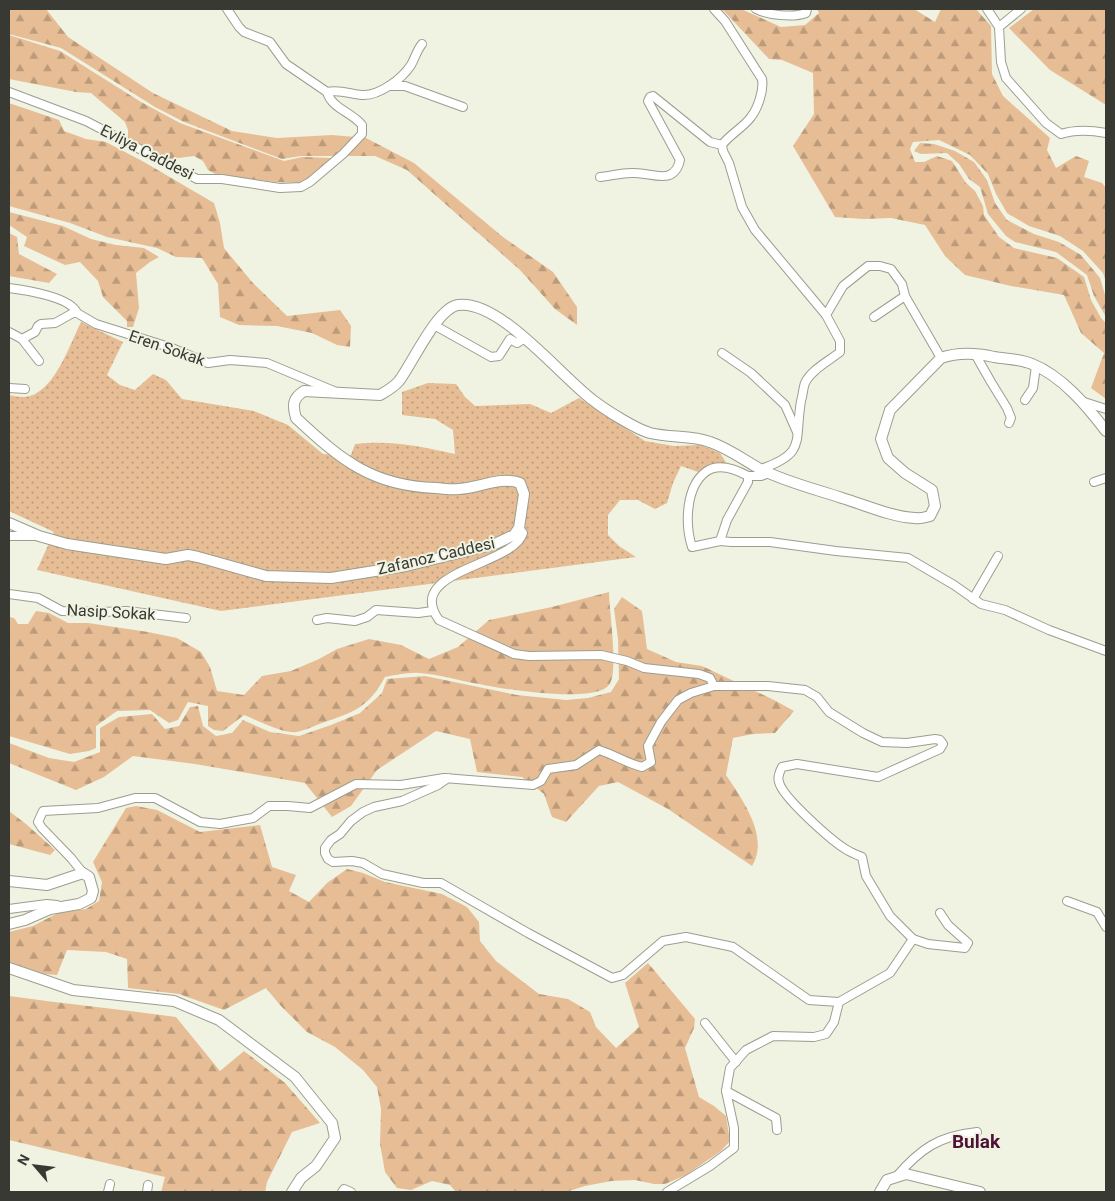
<svg xmlns="http://www.w3.org/2000/svg" width="1115" height="1201" font-family="Roboto,sans-serif">
  <defs>
    <pattern id="forest-firs" width="22" height="20" patternUnits="userSpaceOnUse" patternTransform="scale(1.25)"><rect width="22" height="20" fill="#e7bd95"/><path d="M5 1l3.5 6h-7zM16 11l3.5 6h-7z" fill="#bc9b7a"/></pattern>
    <pattern id="park-dots" width="8" height="8" patternUnits="userSpaceOnUse" patternTransform="scale(1.25)"><rect width="8" height="8" fill="#e7bd95"/><path d="M2 2h.1M6 6h.1" fill="none" stroke="#bc9b7a" stroke-width="1.8" stroke-linecap="round"/></pattern>
  </defs>
  <rect width="100%" height="100%" fill="#f0f3e2"/>
  <g fill="url(#forest-firs)">
    <path d="M9 9H46L68 37 153 93 232 131 277 138 332 135 366 138 414 163 503 237 553 272 577 307V325L555 309 520 270 407 170 375 156H301L282 159 184 122 155 107 61 48 9 34Z"/>
    <path d="M722 9H741L781 27 805 25 819 13 817 9H914L935 22 941 9H976L991 26 992 74 1003 96 1050 138 1047 150 1056 168 1076 156 1089 161 1084 177 1102 183 1106 188V282L1103 273 1083 251 1060 236 1029 226 1007 213 996 194 988 174 970 155 939 140 913 142 910 149 915 162H924L937 156 952 161 966 183 975 191 983 206 984 215 999 237 1014 248 1057 258 1084 277 1091 300 1101 318 1106 323V399L1091 388 1104 353 1081 333 1064 295 1011 286 965 275 945 256 925 225 891 218 864 219 835 217 793 146 814 114 813 73 782 60 769 59Z"/>
    <path d="M1034 9H1106V105L1050 70 1009 28Z"/>
    <path d="M9 35 60 51 141 102 180 123 284 161 302 157 333 158 313 175 300 183 275 182 217 175 208 170 203 161 194 156 170 159 128 138V130L125 122 91 93 76 92 9 79Z"/>
    <path d="M9 103 59 120 64 131 86 139 106 142 144 162 214 203 220 223 224 248 252 282 287 316 340 310 351 326 350 347 337 345 312 333 277 326 239 325 220 317 218 284 202 258 176 257 157 248 107 237 70 223 9 206Z"/>
    <path d="M920 143 934 144 955 151 974 162 987 180 995 203 1007 220 1034 234 1059 242 1081 255 1100 278 1106 298V317L1094 296 1087 275 1056 252 1015 242 1006 236 988 214 980 187 969 179 959 164 947 153 921 154 914 151Z"/>
    <path d="M9 212 63 226 91 239 116 245 144 248 159 257 150 262 136 273 139 308 133 327H127V321L103 297 98 281 80 262 65 265 24 246 27 237 9 225Z"/>
    <path d="M9 233 17 237 19 254 57 274 49 283 9 276Z"/>
    <path d="M609 592C609 610 619 673 609 685 594 704 502 689 479 684 460 681 439 674 419 673 409 672 396 675 385 677 368 708 354 712 322 723 314 726 304 731 296 732 283 734 257 720 244 715L223 731 214 730 208 726V706L188 702 178 720 169 723 150 710 117 711 96 726V748L89 751 70 754 9 736V617L14 618 18 624H28L36 611 49 613 68 623H88L148 632 177 638 201 652 210 667 217 691 244 695 262 676 291 671 319 659 337 649 369 639 401 645 429 659 458 647 489 620 552 607Z"/>
    <path d="M622 597 642 611 647 649 676 662 702 666 774 700 794 711 775 733 753 734 733 738 726 775C742 799 770 837 752 866L668 809 618 782 599 786 566 822 552 817 544 794 522 777 477 772 470 739 436 731 377 770 351 806 332 817 305 783 195 764 133 756 104 777 76 790 9 763V743L49 758 74 762 100 752V728L119 717 152 714 165 729 179 726 190 707 198 706 203 726 216 736 232 733 243 720 270 732 299 736 331 725 360 713 382 693 387 679 425 676 517 695 566 700 588 698 611 692 619 679 618 639 614 609Z"/>
    <path d="M136 806 157 810 200 832 260 825 272 867 296 875 289 891 309 902 327 883 347 869 363 873 385 882 442 894 467 907 479 922 480 941 496 961 539 994 568 999 590 1012 596 1027 616 1048 639 1027 625 983 648 963 695 1019 694 1028 685 1048 699 1097 714 1106 726 1116 730 1141 721 1151 686 1175 665 1184H654L635 1180 611 1181 585 1186 566 1192H456L450 1185 432 1181 411 1190 397 1188 385 1172 380 1144 381 1109 377 1087 363 1070 335 1047 307 1032 280 1005 266 988 224 1010 179 994 128 988 127 959 106 952 67 950 57 975 45 974 9 962V932L33 926 58 913 86 909 99 901 102 882 93 862 126 808Z"/>
    <path d="M9 811 26 824 55 850 50 855 9 844Z"/>
    <path d="M9 996C64 1004 120 1009 176 1017L220 1071 244 1051 285 1083 320 1123 292 1132 267 1182 265 1192H161L165 1177 9 1140Z"/>
  </g>
  <path fill="url(#park-dots)" d="M81 322 123 342 107 375 120 385 135 390 153 374 166 380 182 399 254 411 288 425 323 454 351 455 355 444C392 440 419 446 455 454L453 430 435 419 402 415V392L428 383 456 384 465 397 475 406 530 404 551 413 579 398 645 441 674 446 701 445 720 453 727 464H710L698 472 681 466 673 483 667 503 655 509 638 500H620L608 515V535L619 546 636 557 221 611 37 570 54 532 9 511V395C14 396 19 397 24 397 53 396 70 344 81 322Z"/>
  <g fill="none" stroke-linecap="round" stroke-linejoin="round">
    <defs>
      <g id="minor">
        <path d="M227 9 239 27 244 32 270 42 286 64 327 92"/>
        <path d="M714 9 725 21 762 79C764 90 758 108 751 117 743 128 730 134 722 145L723 151 729 163 742 207 755 230 826 315 843 286 868 266H880L891 269 902 284 905 296 941 358"/>
        <path d="M756 9C768 15 793 18 806 13L807 9"/>
        <path d="M987 9 999 27 1001 62 1006 78 1046 123 1061 134C1076 129 1090 130 1106 133"/>
        <path d="M999 27 1021 9"/>
        <path d="M389 86H405L463 107"/>
        <path d="M9 92 86 121 197 179H222L280 188 301 187 310 182 343 154 362 134V125C352 112 332 109 327 92"/>
        <path d="M327 92C340 89 350 94 362 95 379 96 402 79 411 65 415 58 417 50 422 44"/>
        <path d="M600 177C611 176 624 172 635 173 653 173 674 186 680 160L648 101 650 97 653 96 710 142 722 145"/>
        <path d="M9 288C25 290 71 297 77 313"/>
        <path d="M874 317 905 296"/>
        <path d="M434 325 491 357 499 356 510 339 517 343 525 338"/>
        <path d="M9 332 22 339 35 332 38 326 41 324 55 323 73 313H77L96 324 169 347 208 363 230 360 267 363 334 391"/>
        <path d="M22 339 39 361"/>
        <path d="M722 353 751 373 785 405 797 432"/>
        <path d="M975 354 991 382 1007 408 1011 418 1009 423"/>
        <path d="M9 388 25 389"/>
        <path d="M1025 400 1033 388 1036 366"/>
        <path d="M1081 401 1106 409"/>
        <path d="M761 469C807 453 794 442 801 401 803 395 803 388 805 383 811 370 829 361 840 352V341L826 315"/>
        <path d="M748 476C737 470 719 463 707 471 685 486 685 525 692 547L720 541 727 520 748 482V476H761L769 473"/>
        <path d="M1094 482 1106 478"/>
        <path d="M519 528 523 533C514 566 403 570 439 620L514 654 529 656 601 655 627 661 644 668 699 674 710 678 714 686H768L805 690 817 697 829 712 863 733 882 742 907 743 935 739 940 740 943 744 940 749 878 777 797 764 782 767C780 771 777 777 779 782 782 797 833 842 847 850 852 853 857 855 862 857L866 876 890 916 913 939"/>
        <path d="M9 536H37"/>
        <path d="M720 541 731 542H770L836 551 908 558 954 585 981 604 1005 610 1049 630 1106 651"/>
        <path d="M9 594 38 598 62 611 102 612 126 611 186 618"/>
        <path d="M973 599 998 556"/>
        <path d="M317 620 327 618 355 621 367 617 376 610 418 613 433 611"/>
        <path d="M448 778 438 785 402 801 374 807 363 812 351 821 340 834 331 840 325 848V853L328 859 333 862 352 861 363 863 382 874 423 883H441L528 933 612 978 623 975 663 941 686 937 733 947 809 1000 839 1002"/>
        <path d="M83 873 71 858 42 828 38 822 43 811 98 808 135 798H155L200 822 220 824 253 818 269 806H288L310 808 356 784 401 785 444 778 533 785 541 781 548 769 576 765 599 750C615 755 626 763 642 767L651 762 648 746 661 722 678 700 691 693 714 686"/>
        <path d="M1067 901 1097 912 1106 927"/>
        <path d="M9 909 47 904 57 905"/>
        <path d="M705 1023 736 1062"/>
        <path d="M726 1091 776 1118 777 1130"/>
        <path d="M896 1177C921 1148 939 1136 977 1132"/>
        <path d="M108 1192 110 1184"/>
        <path d="M147 1192 148 1185"/>
        <path d="M342 1192 344 1189 351 1192"/>
        <path d="M667 1192 710 1166 734 1148V1128L726 1091 730 1068 746 1050 773 1036 814 1037 826 1034 834 1022 839 1002 890 973 913 939 928 944 965 948 968 943 948 925 940 913"/>
      </g>
      <g id="tertiary">
        <path d="M9 523 39 536 67 544 166 559 188 555 198 557 266 576 331 578 406 566 495 544 514 535 519 528 524 494 520 483C499 476 480 488 459 489 452 490 444 489 436 488 372 486 341 460 296 418 292 405 293 398 304 391L380 395C387 391 394 387 399 381 412 364 437 308 458 305 500 299 562 378 594 401 607 411 636 429 650 433 670 438 692 435 710 442 728 448 744 460 760 469 786 482 815 489 842 498 865 505 892 517 915 518 920 519 926 517 930 516L935 506 932 490 905 473 888 458 881 439 890 410 941 358C958 352 976 353 994 357 1006 359 1021 359 1032 364 1062 376 1087 406 1106 431"/>
        <path d="M9 881 47 885 83 873 89 877 93 891 91 898 79 904 50 909 25 920 9 924"/>
        <path d="M9 968 73 990 174 1001 219 1020 295 1077 332 1123 335 1138 316 1166 301 1178 292 1192"/>
        <path d="M880 1192 887 1180 906 1174 980 1192"/>
      </g>
    </defs>
    <use href="#minor" stroke="#9b9e8f" stroke-width="10"/>
    <use href="#tertiary" stroke="#9b9e8f" stroke-width="12"/>
    <use href="#minor" stroke="#fff" stroke-width="8"/>
    <use href="#tertiary" stroke="#fff" stroke-width="10"/>
  </g>
  <g text-anchor="middle" dominant-baseline="central" stroke-width="4" stroke-linejoin="round" paint-order="stroke">
    <g font-size="16" fill="#383933" stroke="#f0f3e2">
      <text transform="translate(147 152) rotate(27)">Evliya Caddesi</text>
      <text transform="translate(167 348) rotate(19)">Eren Sokak</text>
      <text transform="translate(436 556) rotate(-13)">Zafanoz Caddesi</text>
      <text transform="translate(111 612) rotate(3)">Nasip Sokak</text>
    </g>
    <g font-size="19" font-weight="bold" fill="#4f1237" stroke="#f0f3e2">
      <text x="976" y="1141">Bulak</text>
    </g>
  </g>
  <rect width="1115" height="1201" fill="none" stroke="#383933" stroke-width="20"/>
  <g transform="translate(35 1166) rotate(298)" stroke="#f0f3e2" stroke-width="4" paint-order="stroke">
  <path d="M0-4L9 19L0 12L-9 19Z" fill="#383933"/>
  <text y="-8" font-size="14" font-weight="bold" text-anchor="middle" fill="#383933">N</text>
  </g>
</svg>
